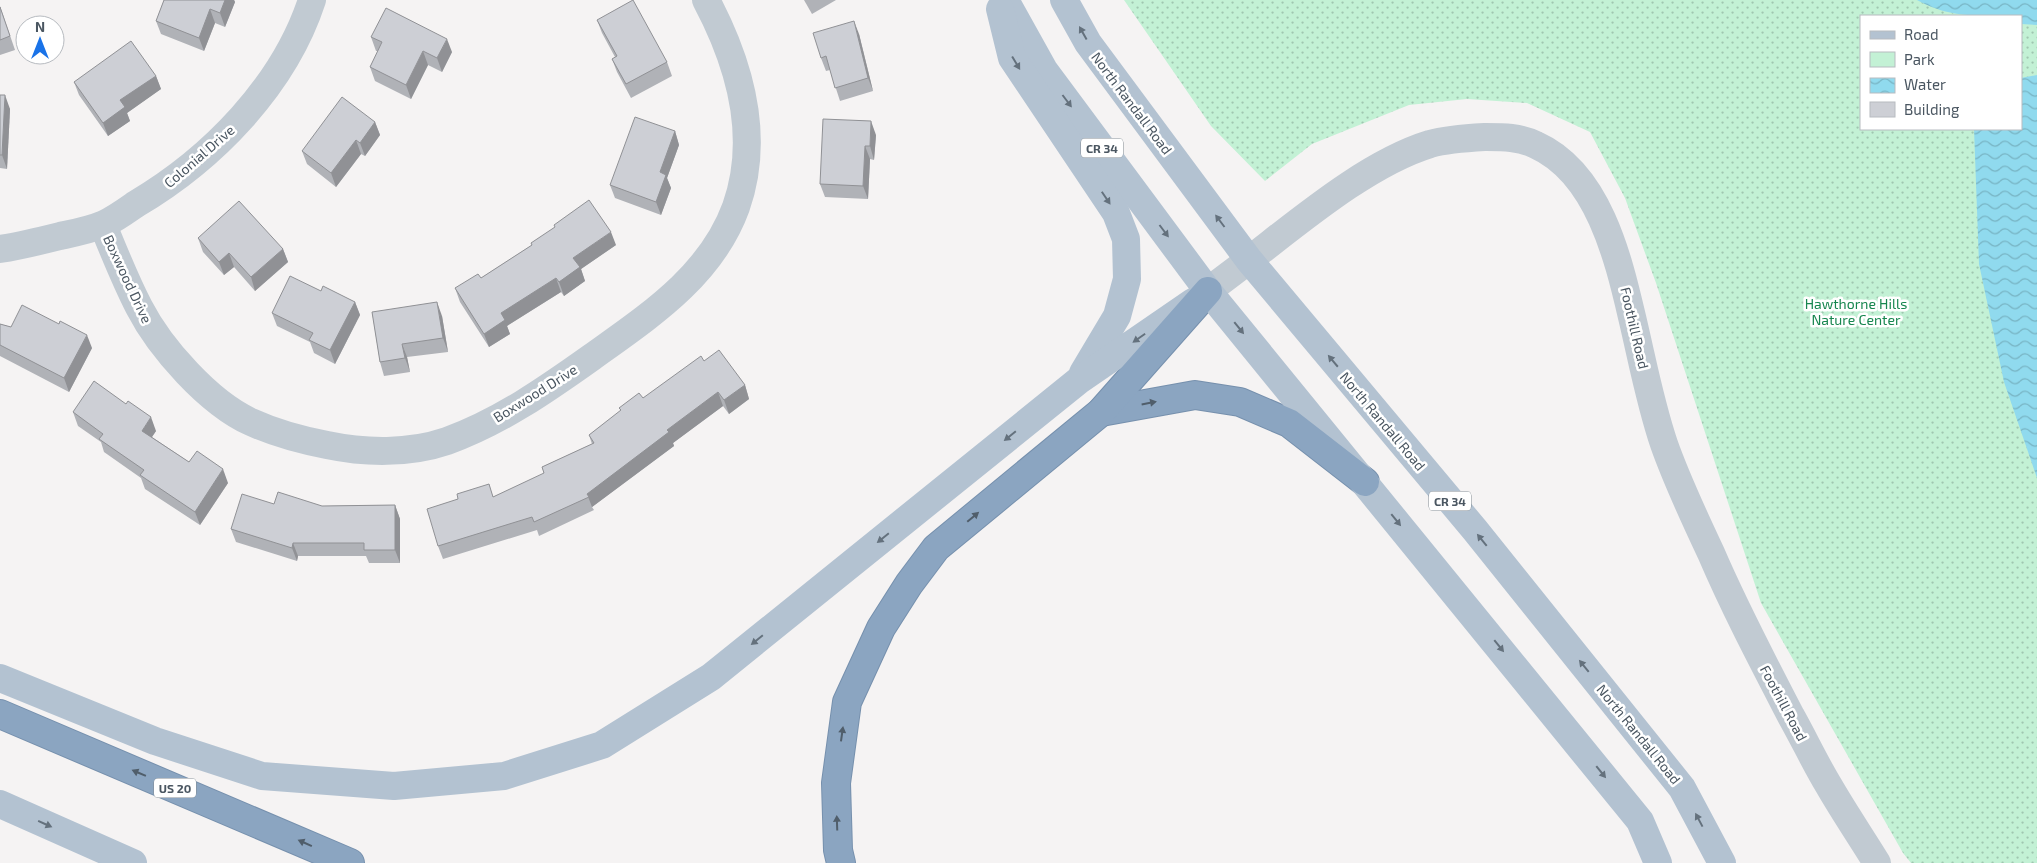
<svg xmlns="http://www.w3.org/2000/svg" width="2037" height="863" font-family="'Exo 2',sans-serif">
  <defs>
    <pattern id="green-dots" width="8" height="8" patternUnits="userSpaceOnUse" patternTransform="scale(1.25)"><rect width="8" height="8" fill="#c3f1d5"/><path d="M2 2h.1M6 6h.1" fill="none" stroke="#a0c6b0" stroke-width="1.8" stroke-linecap="round"/></pattern>
    <pattern id="water-waves" width="16" height="10" patternUnits="userSpaceOnUse" patternTransform="scale(1.25)"><rect width="16" height="10" fill="#90daee"/><path d="M0 5q4-4 8 0t8 0" fill="none" stroke="#78b4c4"/></pattern>
  </defs>
  <rect width="100%" height="100%" fill="#f5f3f3"/>
  <path fill="url(#green-dots)" fill-rule="evenodd" d="M1124 0H2037V863H1911L1903 853 1761 603 1656 283 1625 198 1590 132 1527 103 1467 99 1409 105 1312 144 1265 181 1211 126ZM1861 16H2021V129H1861Z"/>
  <g fill="url(#water-waves)">
    <path d="M1917 0H2037V25L2021 24V16C1984 16 1950 19 1917 0Z"/>
    <path d="M2037 75V478L2004 382 1979 264 1974 129H2021V78Z"/>
  </g>
  <g fill="none" stroke-linecap="round" stroke-linejoin="round">
    <defs>
      <g id="motorway">
        <path d="M1101 412 1195 395 1240 402 1289 423 1365 482"/>
        <path d="M0 714 350 863"/>
        <path d="M841 863 838 850 836 783 847 702 881 628 909 584 936 548 1101 412 1208 291"/>
      </g>
    </defs>
    <use href="#motorway" stroke="#7690ad" stroke-width="30"/>
    <g stroke="#c1cad2" stroke-width="28">
      <path d="M103 225C114 252 125 280 139 307 160 348 209 403 251 422 275 433 301 440 327 445 365 453 409 454 447 441 500 422 547 389 592 357 649 316 711 276 736 207 761 136 740 64 706 0"/>
      <path d="M0 249C20 246 40 241 60 236 74 233 90 230 104 224 115 219 126 211 136 204 212 159 284 86 312 0"/>
      <path d="M1249 260C1301 220 1368 163 1430 144 1448 139 1468 138 1486 137 1503 137 1520 137 1536 145 1598 173 1618 257 1632 317 1642 359 1650 403 1664 444 1677 481 1694 517 1711 553 1735 609 1763 662 1791 716 1804 739 1815 763 1829 786 1844 812 1861 837 1877 863"/>
    </g>
    <path stroke="#c1cad2" stroke-width="28" d="M1208 291 1249 260"/>
    <g stroke="#b3c2d1" stroke-width="28">
      <path d="M1005 0 1044 70 1208 291 1640 821 1658 863"/>
      <path d="M1064 0 1088 43 1249 260 1475 530 1682 788 1722 863"/>
      <path d="M1000 9 1012 58 1116 213 1126 239 1127 279 1117 316 1083 373"/>
      <path d="M0 678 155 741 262 776 394 786 504 776 602 745 711 677 1078 381 1193 302"/>
      <path d="M0 804 133 863"/>
    </g>
    <use href="#motorway" stroke="#8ba5c1" stroke-width="28"/>
  </g>
  <g fill="#b0b2b7">
    <path d="M164 0H234L235 2 225 27 215 23 204 51 161 34 156 21Z"/>
    <path d="M804 0H836L812 14Z"/>
    <path d="M0 6 15 50 0 55Z"/>
    <path d="M597 20 667 62 672 76 631 98 617 72 612 59 615 57 602 33Z"/>
    <path d="M859 34 873 91 840 101 830 70 826 71 821 58Z"/>
    <path d="M371 37 452 52 442 72 428 65 411 99 375 81 370 67 378 51H376Z"/>
    <path d="M156 76 161 89 127 113 130 121 108 136 79 95 74 82Z"/>
    <path d="M0 95 10 109 7 169 0 168Z"/>
    <path d="M375 122 380 135 365 156 361 154 336 187 307 164 302 151Z"/>
    <path d="M675 131 679 145 667 178 671 188 661 215 615 198 610 185Z"/>
    <path d="M876 135 874 160 870 159 868 199 825 197 820 184Z"/>
    <path d="M198 238 283 249 288 262 255 291 234 267 224 275 203 252Z"/>
    <path d="M531 243 616 245 581 269 585 281 564 296 561 292 507 326 510 334 489 347 460 302 455 288 481 278 532 245Z"/>
    <path d="M321 291 355 302 360 315 335 364 314 353 310 342 277 326 272 313Z"/>
    <path d="M372 312 442 316 448 352 407 357 410 372 384 376 380 362Z"/>
    <path d="M0 324 11 327 92 348 69 392 0 356Z"/>
    <path d="M704 361 745 385 749 399 729 414 723 406 673 443 674 446 592 507 594 510 539 536 537 530 443 559 438 546 458 499 489 484 493 497 544 474 542 467 592 444 589 435 621 411 619 408 643 398Z"/>
    <path d="M73 412 156 431 152 437 189 462 228 483 200 525 145 489 141 478 104 452 101 442 78 426Z"/>
    <path d="M274 504 322 506 395 505 400 519V563H369L366 556H298L297 561 236 542 231 529Z"/>
  </g>
  <g fill="#909195">
    <path d="M225 0H234L235 2 225 27 220 13Z"/>
    <path d="M210 9 215 23 204 51 199 38Z"/>
    <path d="M854 21 859 34 873 91 868 78Z"/>
    <path d="M447 39 452 52 442 72 437 58Z"/>
    <path d="M423 51 428 65 411 99 406 85Z"/>
    <path d="M156 76 161 89 127 113 130 121 108 136 103 123 120 100Z"/>
    <path d="M5 95 10 109 7 169 2 155Z"/>
    <path d="M871 121 876 135 874 160 870 146Z"/>
    <path d="M375 122 380 135 365 156 360 143Z"/>
    <path d="M675 131 679 145 667 178 671 188 661 215 656 202 660 172Z"/>
    <path d="M356 140 361 154 336 187 331 173Z"/>
    <path d="M865 146 870 159 868 199 863 186Z"/>
    <path d="M611 232 616 245 581 269 585 281 564 296 559 282 573 258Z"/>
    <path d="M283 249 288 262 255 291 251 277Z"/>
    <path d="M229 253 234 267 224 275 219 262Z"/>
    <path d="M556 278 561 292 507 326 510 334 489 347 484 334 501 313Z"/>
    <path d="M355 302 360 315 335 364 330 350Z"/>
    <path d="M437 302 442 316 448 352 443 338Z"/>
    <path d="M87 335 92 348 69 392 64 378Z"/>
    <path d="M402 344 407 357 410 372 405 358Z"/>
    <path d="M745 385 749 399 729 414 724 400Z"/>
    <path d="M718 392 723 406 673 443 674 446 592 507 587 494 667 430Z"/>
    <path d="M151 417 156 431 147 444 142 431Z"/>
    <path d="M223 469 228 483 200 525 195 512Z"/>
    <path d="M395 505 400 519V563L395 550Z"/>
    <path d="M293 543 298 556 297 561 292 548Z"/>
  </g>
  <g fill="#cdcfd5" stroke="#909195">
    <path d="M164 0H225L220 13 210 9 199 38 156 21Z"/>
    <path d="M633 0 667 62 626 84 612 59 617 56 597 20Z"/>
    <path d="M0 7 10 36 0 40Z"/>
    <path d="M386 8 447 39 437 58 423 51 406 85 370 67 382 42 371 37Z"/>
    <path d="M854 21 868 78 835 88 826 56 821 58 813 33Z"/>
    <path d="M131 41 156 76 120 100 125 107 103 123 74 82Z"/>
    <path d="M0 95H5L2 155H0Z"/>
    <path d="M342 97 375 122 360 143 356 140 331 173 302 151Z"/>
    <path d="M635 117 675 131 660 172 666 175 656 202 610 185Z"/>
    <path d="M823 119 871 121 870 146H865L863 186 820 184Z"/>
    <path d="M589 200 611 232 573 258 580 267 559 282 556 278 501 313 505 320 484 334 455 288 478 274 481 278 532 245 531 243 555 227 554 225Z"/>
    <path d="M239 201 283 249 251 277 229 253 219 262 198 238Z"/>
    <path d="M290 276 321 291 323 286 355 302 330 350 309 340 313 333 272 313Z"/>
    <path d="M437 302 443 338 402 344 405 358 380 362 372 312Z"/>
    <path d="M22 305 59 324 60 321 87 335 64 378 0 345V324L11 327Z"/>
    <path d="M719 350 745 385 724 400 718 392 667 430 669 432 587 494 589 497 534 522 532 517 438 546 427 509 458 499 457 494 489 484 493 497 544 473 542 467 594 443 589 435 621 410 619 408 639 393 643 398 701 356 704 361Z"/>
    <path d="M94 381 126 404 128 401 151 417 142 431 189 462 197 451 223 469 195 512 140 475 144 470 99 439 103 434 73 412Z"/>
    <path d="M278 492 322 506 395 505V550H364V543H293L292 548 231 529 242 494 274 504Z"/>
  </g>
  <defs><path id="oneway-solid" d="M-6-.8H1V-3.2L6.5 0L1 3.2V.8H-6Z" transform="scale(1.25)"/></defs>
  <g fill="#64717d">
    <use href="#oneway-solid" transform="translate(1083 33) rotate(-119)"/>
    <use href="#oneway-solid" transform="translate(1016 63) rotate(59)"/>
    <use href="#oneway-solid" transform="translate(1067 101) rotate(53)"/>
    <use href="#oneway-solid" transform="translate(1106 198) rotate(56)"/>
    <use href="#oneway-solid" transform="translate(1220 221) rotate(-127)"/>
    <use href="#oneway-solid" transform="translate(1164 231) rotate(53)"/>
    <use href="#oneway-solid" transform="translate(1239 328) rotate(51)"/>
    <use href="#oneway-solid" transform="translate(1139 338) rotate(145)"/>
    <use href="#oneway-solid" transform="translate(1333 361) rotate(-130)"/>
    <use href="#oneway-solid" transform="translate(1010 436) rotate(141)"/>
    <use href="#oneway-solid" transform="translate(1396 520) rotate(51)"/>
    <use href="#oneway-solid" transform="translate(883 538) rotate(141)"/>
    <use href="#oneway-solid" transform="translate(1482 540) rotate(-129)"/>
    <use href="#oneway-solid" transform="translate(757 640) rotate(141)"/>
    <use href="#oneway-solid" transform="translate(1499 646) rotate(51)"/>
    <use href="#oneway-solid" transform="translate(1584 666) rotate(-129)"/>
    <use href="#oneway-solid" transform="translate(1601 772) rotate(51)"/>
    <use href="#oneway-solid" transform="translate(1699 820) rotate(-118)"/>
    <use href="#oneway-solid" transform="translate(45 824) rotate(24)"/>
  </g>
  <g fill="#505e6b">
    <use href="#oneway-solid" transform="translate(1149 403) rotate(-11)"/>
    <use href="#oneway-solid" transform="translate(973 517) rotate(-40)"/>
    <use href="#oneway-solid" transform="translate(842 734) rotate(-82)"/>
    <use href="#oneway-solid" transform="translate(139 773) rotate(-157)"/>
    <use href="#oneway-solid" transform="translate(837 823) rotate(-92)"/>
    <use href="#oneway-solid" transform="translate(305 843) rotate(-156)"/>
  </g>
  <g text-anchor="middle" dominant-baseline="central" stroke-width="5" stroke-linejoin="round" paint-order="stroke">
    <g fill="#fff" stroke="#808990" stroke-width="1">
      <rect x="1081" y="138.5" width="42" height="19" rx="4"/>
      <rect x="1429" y="491.5" width="42" height="19" rx="4"/>
      <rect x="154" y="778.5" width="42" height="19" rx="4"/>
    </g>
    <g font-size="12" font-weight="bold" fill="#4a5661">
      <text x="1102" y="148">CR 34</text>
      <text x="1450" y="501">CR 34</text>
      <text x="175" y="788">US 20</text>
    </g>
    <g font-size="14" fill="#4a5661" stroke="#fff">
      <text transform="translate(1132 103) rotate(53)">North Randall Road</text>
      <text transform="translate(199 156) rotate(-41)">Colonial Drive</text>
      <text transform="translate(128 279) rotate(65)">Boxwood Drive</text>
      <text transform="translate(1635 328) rotate(77)">Foothill Road</text>
      <text transform="translate(535 393) rotate(-32)">Boxwood Drive</text>
      <text transform="translate(1383 421) rotate(50)">North Randall Road</text>
      <text transform="translate(1784 703) rotate(62)">Foothill Road</text>
      <text transform="translate(1639 734) rotate(51)">North Randall Road</text>
    </g>
    <g font-size="14" fill="#17864f" stroke="#fff">
      <text x="1856" y="303">Hawthorne Hills<tspan x="1856" dy="16">Nature Center</tspan></text>
    </g>
  </g>
  <rect x="1860" y="15" width="162" height="115" fill="#ffffff" stroke="#b7bbc0"/>
  <rect x="1870" y="31" width="25" height="8" fill="#b3c2d1" stroke="#b7bbc0"/>
  <text x="1904" y="40" font-size="15" fill="#4a5661">Road</text>
  <rect x="1870" y="52" width="25" height="15" fill="#c3f1d5" stroke="#b7bbc0"/>
  <text x="1904" y="65" font-size="15" fill="#4a5661">Park</text>
  <rect x="1870" y="78" width="25" height="15" fill="url(#water-waves)" stroke="#b7bbc0"/>
  <text x="1904" y="90" font-size="15" fill="#4a5661">Water</text>
  <rect x="1870" y="102" width="25" height="15" fill="#cdcfd5" stroke="#b7bbc0"/>
  <text x="1904" y="115" font-size="15" fill="#4a5661">Building</text>
  <g transform="translate(40 40)"><circle r="24" fill="#ffffff" stroke="#b7bbc0"/>
  <path d="M0-4L9 19L0 12L-9 19Z" fill="#1a73e8"/>
  <text y="-8" font-size="14" font-weight="bold" text-anchor="middle" fill="#4a5661">N</text>
  </g>
</svg>
